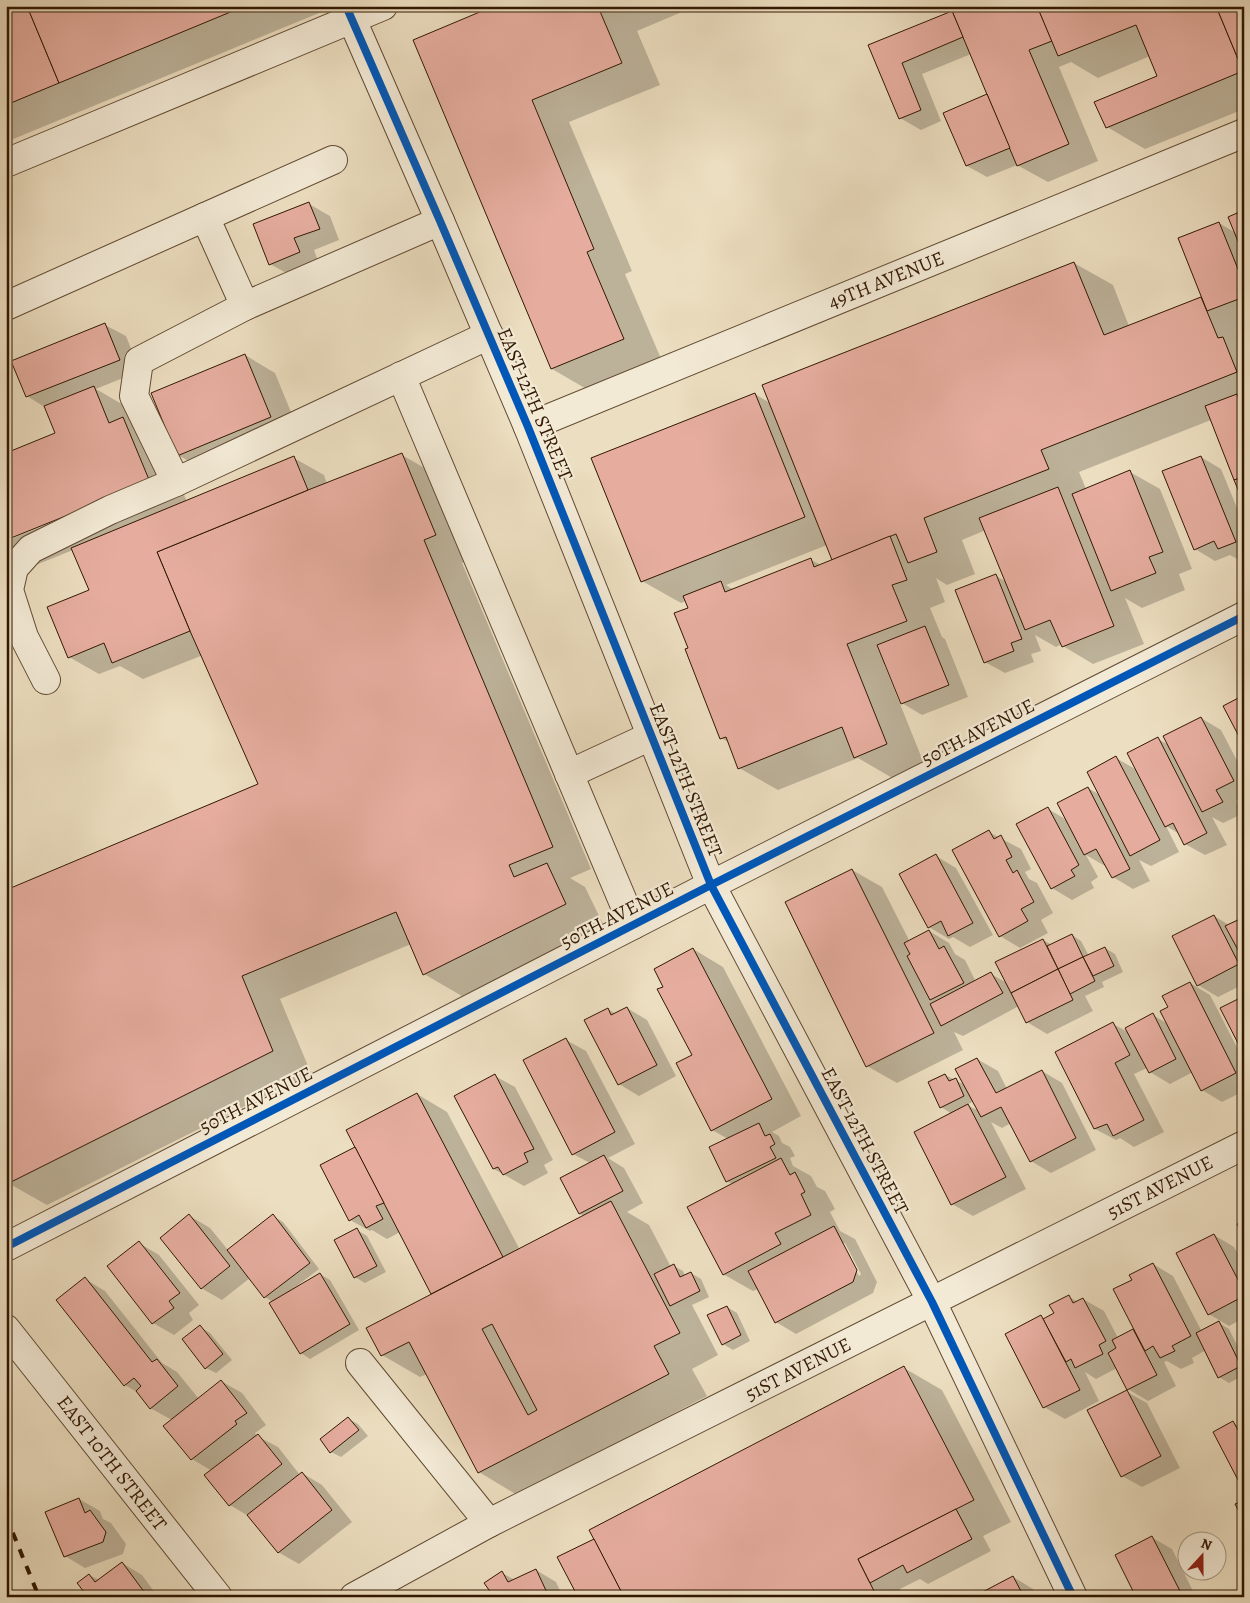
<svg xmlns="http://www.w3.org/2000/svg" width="1250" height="1603" font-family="Alegreya,serif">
  <rect width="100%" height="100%" fill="#ecdec0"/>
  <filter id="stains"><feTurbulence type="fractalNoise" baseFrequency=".004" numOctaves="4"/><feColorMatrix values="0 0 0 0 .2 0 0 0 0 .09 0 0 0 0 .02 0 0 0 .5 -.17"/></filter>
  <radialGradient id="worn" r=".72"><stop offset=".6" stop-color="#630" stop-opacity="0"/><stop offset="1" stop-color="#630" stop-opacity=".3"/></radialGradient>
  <g fill="#0003" fill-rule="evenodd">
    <path d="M6 6H322L324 11 6 142Z"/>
    <path d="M498 6H696L637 31 660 85 569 122 632 271 625 274 662 361 590 391 552 369Z"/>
    <path d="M1244 6V109L1145 149 1107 127 1159 77 1150 56 1098 78 1071 62 1059 67 1098 161 1048 182 1017 165 987 177 967 166 989 95 971 54 922 74 941 121 921 130 900 118 870 46Z"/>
    <path d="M309 204 330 216 339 240 314 250 319 264 290 275 270 264Z"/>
    <path d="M1244 212V316L1237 319 1240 320 1244 330V501L1211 420 1079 472 1086 489 1130 472 1160 489 1192 569 1179 574 1185 590 1142 608 1125 598 1144 644 1093 664 1063 646 1062 644 1056 647 1035 635 1041 651 1031 654 1034 662 1005 673 985 662 996 576 1007 582 986 530 962 540 975 574 947 585 936 578 945 602 930 608 942 637 945 639 968 697 922 715 902 703 886 663 884 664 925 766 894 779 858 758 778 790 739 768 730 743 721 738 690 649 689 608 686 601 681 603 642 581 755 394 770 403 1074 263 1113 285 1129 326 1201 298 1204 300 1219 223 1236 233ZM827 545 834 561 821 565 811 560 734 590 726 585Z"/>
    <path d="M105 325 126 336 140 371 96 389 132 410 162 441 187 502 294 458 324 475 327 484 402 455 440 477 474 557 462 563 591 869 570 878 585 887 604 926 462 996 424 974 411 944 280 999 311 1073 47 1205 8 1183 6 1178V892L260 784 203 655 143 679 120 666 99 674 69 657 90 590 73 550 6 577V541L157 480 6 539 57 433 46 408 27 396Z"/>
    <path d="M245 355 275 373 300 434 208 472 178 455Z"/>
    <path d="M1201 457 1221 469 1244 525V558L1239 560 1230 555 1215 561 1195 549Z"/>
    <path d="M1201 718 1221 730 1244 774V797L1236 801 1242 814 1223 823 1212 817 1227 845 1205 855 1185 844 1181 835 1166 826 1179 852 1151 866 1139 860 1150 881 1133 889 1113 877 1105 866 1086 855 1098 877 1091 882 1094 888 1072 900 1052 888 1048 809 1067 820 1088 788 1100 795 1116 758 1137 770 1158 739 1169 745Z"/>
    <path d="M989 832 1021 849 1031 869 1025 872 1029 879 1037 883 1053 913 1041 920 1048 933 1020 948 1000 936Z"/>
    <path d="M936 856 956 868 993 935 970 947 953 937 949 939 929 927Z"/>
    <path d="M852 870 882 887 910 942 929 931 949 943 955 954 965 960 976 982 991 974 1007 983 1043 940 1052 945 1072 935 1081 941 1089 956 1105 948 1115 954 1123 972 1102 982 1104 987 1085 996 1093 1011 1047 1034 1027 1022 1019 1006 963 1036 954 1032 963 1050 897 1083 867 1066Z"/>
    <path d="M1214 916 1229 925 1242 919 1244 920V984L1218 997 1198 985Z"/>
    <path d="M693 949 723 967 801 1116 772 1132 779 1136 782 1143 790 1147 795 1156 790 1158 793 1166 811 1176 817 1187 825 1191 835 1209 830 1212 840 1231 855 1239 877 1282 873 1293 796 1334 776 1322 758 1289 753 1291 723 1274 733 1184 726 1181 728 1139 712 1130 694 1056 665 987ZM842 1243H845L861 1274 859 1276Z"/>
    <path d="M1190 983 1210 995 1244 1061V1091L1222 1102 1202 1090 1193 1072 1170 1084 1150 1072 1147 1068 1134 1074 1164 1132 1134 1147 1120 1138 1116 1140 1095 1129 1056 1053 1113 1024 1130 1033 1153 1015 1168 1024 1169 1008Z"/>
    <path d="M627 1008 647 1020 676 1076 639 1096 619 1084 608 1009 616 1014Z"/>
    <path d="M566 1040 586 1051 635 1144 608 1158 624 1168 643 1203 627 1212 649 1225 671 1267 674 1266 683 1271 685 1276 691 1273 701 1279 709 1297 692 1305 718 1355 692 1369 707 1396 517 1495 479 1472 427 1374 420 1377 382 1355 433 1295 400 1232 387 1239 372 1230 370 1231 350 1220 356 1148 417 1094 447 1112 520 1250 585 1216 580 1214 561 1178 590 1163 573 1154Z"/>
    <path d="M977 1059 998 1071 1007 1089 1042 1071 1062 1083 1096 1150 1051 1173 1031 1161 1011 1123 1002 1128 991 1122 1026 1189 973 1216 952 1204V1114L941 1107 945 1075 965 1085ZM974 1101 979 1111 967 1105Z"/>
    <path d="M495 1076 515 1087 553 1160 544 1165 548 1173 524 1186 494 1169Z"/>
    <path d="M190 1216 210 1228 228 1250 273 1216 283 1222 319 1269 294 1288 295 1289 320 1274 330 1280 359 1330 310 1359 301 1353 273 1302 265 1297 250 1278 222 1300 201 1288Z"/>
    <path d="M357 1230 367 1236 386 1272 365 1283 355 1277Z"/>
    <path d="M1214 1235 1234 1247 1244 1265V1318L1229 1326 1209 1314Z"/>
    <path d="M139 1243 159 1255 199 1305 189 1313 193 1320 174 1335 153 1323 109 1267Z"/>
    <path d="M1153 1264 1173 1276 1202 1332 1219 1323 1229 1329 1244 1359V1375L1229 1383 1219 1377 1206 1350 1192 1358 1194 1363 1181 1369 1167 1361 1164 1362 1176 1386 1148 1401 1128 1389 1117 1368 1096 1379 1085 1372 1099 1401 1065 1419 1044 1407 1007 1334 1041 1317 1045 1319 1055 1313 1069 1297 1078 1302 1083 1299 1104 1311 1118 1338 1135 1330 1133 1281Z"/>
    <path d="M85 1279 105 1291 162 1363 177 1372 199 1399 221 1381 242 1393 266 1425 255 1433 257 1436 278 1447 300 1475 302 1473 322 1485 352 1522 299 1564 278 1552 250 1517 230 1505 212 1471 192 1459 172 1420 150 1408 140 1394 125 1385 58 1300Z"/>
    <path d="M727 1307 737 1313 750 1341 733 1350 723 1344Z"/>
    <path d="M200 1327 210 1333 232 1360 216 1373 206 1368Z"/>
    <path d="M904 1368 942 1390 1011 1522 983 1536 991 1551 928 1584 920 1579 900 1589 904 1597H579L596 1539Z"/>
    <path d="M1127 1392 1147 1403 1180 1468 1142 1487 1122 1476Z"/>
    <path d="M349 1419 358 1424 368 1436 341 1457 331 1452Z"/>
    <path d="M1233 1423 1244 1429V1482L1239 1479Z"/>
    <path d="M79 1499 100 1511 103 1519 111 1523 126 1544 123 1554 85 1568 65 1556Z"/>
    <path d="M1151 1537 1172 1549 1196 1597H1138Z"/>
    <path d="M122 1563 142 1575 158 1597H89V1575L99 1580Z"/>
    <path d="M536 1570 556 1582 563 1597H496L502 1573 515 1580Z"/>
    <path d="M1013 1577 1033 1589 1037 1597H975Z"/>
    <path d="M484 1592 491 1597H478Z"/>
  </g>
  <g fill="#e6ad9f" stroke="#321802" fill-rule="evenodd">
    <path d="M6 6H27L59 83 6 105Z"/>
    <path d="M27 6H245L59 83Z"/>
    <path d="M494 6H605L599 9 622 63 532 100 594 249 587 252 624 339 551 369 413 40Z"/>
    <path d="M963 6H1037L1052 41 1029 50 1069 144 1017 166 952 11Z"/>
    <path d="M1037 6H1216L1243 71 1106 128 1094 102 1157 76 1136 25 1058 56Z"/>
    <path d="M1216 6H1244V56L1238 59Z"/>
    <path d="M952 11 963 37 902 63 921 110 899 119 868 45Z"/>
    <path d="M987 94 1010 148 966 166 943 113Z"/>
    <path d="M309 202 320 229 294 238 300 252 269 265 253 224Z"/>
    <path d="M1244 210V256L1228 217Z"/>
    <path d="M1219 222 1244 284V297L1207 311 1178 238Z"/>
    <path d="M1074 262 1104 335 1201 297 1218 338 1223 337 1237 372 1041 450 1049 469 924 518 937 552 908 563 896 534 832 560 762 385Z"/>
    <path d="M105 323 120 360 26 397 11 361Z"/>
    <path d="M245 354 271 417 177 456 151 393Z"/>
    <path d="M94 386 109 423 123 417 150 482 6 540V453L55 433 44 406Z"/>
    <path d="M755 393 805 517 641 582 591 458Z"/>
    <path d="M1237 394 1244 411V477L1234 480 1205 406Z"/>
    <path d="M402 453 436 535 424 540 553 847 509 865 514 877 547 863 566 904 423 975 396 912 242 976 273 1051 7 1184 6 890 258 784 190 631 157 552 308 490Z"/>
    <path d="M294 456 308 490 157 552 190 631 112 663 104 643 68 658 47 607 89 590 71 548Z"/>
    <path d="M1201 456 1236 542 1218 549 1214 541 1194 550 1162 471Z"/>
    <path d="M1130 470 1163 552 1149 557 1156 573 1111 591 1072 494Z"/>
    <path d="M1244 477V504L1234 480Z"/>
    <path d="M1058 487 1114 626 1062 647 1050 620 1025 630 979 518Z"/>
    <path d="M890 536 907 580 892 585 907 621 847 644 887 744 854 758 842 727 738 769 726 737 720 739 685 649 688 648 674 613 688 608 683 596 721 581 725 592 811 558 814 567Z"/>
    <path d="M996 574 1022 639 1011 643 1014 651 984 663 955 590Z"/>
    <path d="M925 626 949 685 901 704 877 645Z"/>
    <path d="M1244 695V746L1223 706Z"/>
    <path d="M1201 717 1234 781 1216 790 1223 802 1202 812 1163 736Z"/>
    <path d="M1158 737 1207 833 1184 845 1173 823 1165 827 1127 753Z"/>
    <path d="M1116 756 1160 840 1130 856 1087 772Z"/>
    <path d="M1088 787 1130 869 1112 878 1096 849 1084 855 1057 803Z"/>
    <path d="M1048 807 1079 865 1071 870 1075 876 1051 889 1016 824Z"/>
    <path d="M989 830 994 839 1001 835 1012 857 1006 860 1013 873 1017 870 1034 902 1021 909 1028 921 999 937 952 850Z"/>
    <path d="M936 854 973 923 948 936 941 921 928 928 899 874Z"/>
    <path d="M852 869 934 1033 866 1067 785 902Z"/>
    <path d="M1214 915 1239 964 1197 986 1172 936Z"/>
    <path d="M1242 918 1244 921V961L1225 926Z"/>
    <path d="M929 930 939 949 944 946 964 983 930 1000 907 956 910 954 904 943Z"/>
    <path d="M1072 934 1083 957 1058 969 1047 946Z"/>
    <path d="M1043 939 1058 969 1011 993 995 962Z"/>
    <path d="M1105 947 1114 966 1093 976 1083 957Z"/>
    <path d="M693 948 772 1099 711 1131 676 1063 692 1055 657 989 663 987 654 969Z"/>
    <path d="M1083 957 1095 981 1070 994 1058 969Z"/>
    <path d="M1058 969 1073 1000 1026 1023 1011 993Z"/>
    <path d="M991 972 1003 993 941 1026 930 1004Z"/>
    <path d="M1190 982 1236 1073 1201 1091 1160 1011 1168 1007 1162 996Z"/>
    <path d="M1238 999 1242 1006 1244 1005V1055L1220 1008Z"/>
    <path d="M627 1007 657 1065 618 1085 584 1020 608 1008 611 1015Z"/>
    <path d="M1153 1013 1176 1059 1149 1073 1125 1028Z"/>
    <path d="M1113 1022 1130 1055 1115 1063 1144 1120 1113 1136 1107 1124 1094 1129 1055 1052Z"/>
    <path d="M566 1038 615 1132 572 1155 523 1060Z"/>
    <path d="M977 1058 996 1093 1042 1070 1076 1138 1030 1162 1001 1107 981 1117 955 1069Z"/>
    <path d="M495 1074 534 1149 524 1153 528 1162 503 1175 498 1167 493 1169 454 1096Z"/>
    <path d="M945 1074 949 1081 956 1078 964 1096 940 1108 928 1082Z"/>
    <path d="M417 1093 503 1257 431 1294 346 1130Z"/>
    <path d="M968 1104 1006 1177 951 1205 914 1132Z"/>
    <path d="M759 1123 765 1136 770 1134 775 1144 770 1147 776 1158 726 1182 709 1147Z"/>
    <path d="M355 1147 384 1203 376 1206 383 1219 366 1228 359 1215 349 1221 320 1165Z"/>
    <path d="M604 1155 623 1191 579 1214 560 1178Z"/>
    <path d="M781 1158 790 1175 795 1172 805 1192 801 1194 811 1215 775 1233 781 1244 723 1275 687 1207Z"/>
    <path d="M611 1201 680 1333 654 1346 669 1374 478 1473 409 1342 381 1356 366 1328ZM492 1324 537 1410 528 1415 482 1329Z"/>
    <path d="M189 1214 230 1266 201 1289 160 1238Z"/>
    <path d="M273 1214 310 1263 264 1298 227 1250Z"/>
    <path d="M1244 1220V1238L1237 1224Z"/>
    <path d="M834 1226 857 1270 853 1282 775 1323 748 1271Z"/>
    <path d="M357 1228 377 1266 354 1278 334 1240Z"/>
    <path d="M1214 1234 1244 1291V1296L1208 1315 1176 1253Z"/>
    <path d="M139 1241 180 1293 169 1301 174 1308 152 1324 107 1266Z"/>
    <path d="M1153 1263 1191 1336 1172 1346 1175 1351 1160 1358 1153 1346 1145 1351 1113 1289 1132 1280 1129 1275Z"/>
    <path d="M674 1264 680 1277 691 1272 700 1291 670 1306 654 1274Z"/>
    <path d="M320 1273 350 1324 300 1354 269 1303Z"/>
    <path d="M85 1277 152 1362 157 1359 178 1386 150 1409 136 1391 141 1386 134 1378 124 1386 56 1300Z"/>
    <path d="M1069 1295 1073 1303 1083 1298 1106 1341 1099 1345 1103 1354 1075 1368 1071 1359 1066 1362 1043 1319 1054 1313 1049 1305Z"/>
    <path d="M727 1306 741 1335 722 1345 707 1315Z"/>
    <path d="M1041 1315 1080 1390 1043 1408 1005 1334Z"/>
    <path d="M1219 1321 1241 1366 1218 1378 1196 1333Z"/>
    <path d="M200 1325 223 1354 205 1369 182 1339Z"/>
    <path d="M1133 1329 1157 1375 1127 1390 1108 1353 1116 1348 1112 1340Z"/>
    <path d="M904 1366 974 1500 858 1559 877 1597H624L589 1530Z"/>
    <path d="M221 1380 247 1413 235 1421 237 1424 191 1460 163 1426Z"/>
    <path d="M1127 1390 1161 1456 1121 1477 1087 1410Z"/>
    <path d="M348 1417 359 1430 330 1453 320 1439Z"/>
    <path d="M1233 1421 1244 1441V1477L1238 1480 1213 1432Z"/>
    <path d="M258 1434 282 1464 229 1506 204 1475Z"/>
    <path d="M302 1472 332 1510 278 1553 247 1515Z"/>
    <path d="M79 1498 85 1513 90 1510 106 1532 103 1542 64 1557 45 1512Z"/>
    <path d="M1244 1500V1521L1235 1504Z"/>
    <path d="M956 1509 972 1539 907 1573 903 1565 870 1583 858 1559Z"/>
    <path d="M1152 1536 1183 1597H1136L1115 1555Z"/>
    <path d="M594 1539 624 1597H578L557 1557Z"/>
    <path d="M122 1562 148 1597H88L77 1583 89 1574 95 1582Z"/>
    <path d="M536 1569 549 1597H494L484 1583 502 1571 508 1582Z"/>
    <path d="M1013 1576 1024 1597H973Z"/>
  </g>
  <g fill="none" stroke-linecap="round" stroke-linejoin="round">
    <defs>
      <g id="minor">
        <path d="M346 6 440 221 528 427 711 885 932 1302 1073 1597"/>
        <path d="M333 160 205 217 245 306 440 221"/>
        <path d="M6 163 383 6"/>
        <path d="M6 306 205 217"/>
        <path d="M245 306 139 361 134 396 176 482 489 335"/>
        <path d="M401 376 633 925"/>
        <path d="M528 427 1244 133"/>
        <path d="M46 680 24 637 9 590 14 568 31 549 110 510 176 482"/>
        <path d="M569 774 651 736"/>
        <path d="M6 1247 711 885 1244 616"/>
        <path d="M6 1329 218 1597"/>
        <path d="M360 1363 489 1523"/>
        <path d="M354 1597 489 1523 1244 1145"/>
      </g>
    </defs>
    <use href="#minor" stroke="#604a32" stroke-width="30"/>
    <use href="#minor" stroke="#f3ead6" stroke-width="28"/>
    <path stroke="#321802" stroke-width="4" stroke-dasharray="9 9" stroke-linecap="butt" d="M6 1516 39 1597"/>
    <defs>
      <g id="cycleway">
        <path d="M346 6 440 221 528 427 711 885 932 1302 1073 1597"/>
        <path d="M6 1247 711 885 1244 616"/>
      </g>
    </defs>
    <use href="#cycleway" stroke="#f3ead6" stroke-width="11"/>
    <use href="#cycleway" stroke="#0057b8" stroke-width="8"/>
  </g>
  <g text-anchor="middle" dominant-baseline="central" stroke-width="4.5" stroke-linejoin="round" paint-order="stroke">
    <g font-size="20" fill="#321802" stroke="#f3ead6">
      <text transform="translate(886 280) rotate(-22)">49TH AVENUE</text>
      <text transform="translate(535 404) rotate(67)">EAST 12TH STREET</text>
      <text transform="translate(978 732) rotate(-27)">50TH AVENUE</text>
      <text transform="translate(686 780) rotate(68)">EAST 12TH STREET</text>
      <text transform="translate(617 915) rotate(-27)">50TH AVENUE</text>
      <text transform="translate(256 1100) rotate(-27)">50TH AVENUE</text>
      <text transform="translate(865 1141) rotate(62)">EAST 12TH STREET</text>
      <text transform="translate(1160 1187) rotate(-27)">51ST AVENUE</text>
      <text transform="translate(798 1369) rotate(-27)">51ST AVENUE</text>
      <text transform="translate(112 1463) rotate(52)">EAST 10TH STREET</text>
    </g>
  </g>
  <rect width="1250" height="1603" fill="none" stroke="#ecdec0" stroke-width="25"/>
  <rect x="8" y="8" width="1235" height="1588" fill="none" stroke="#321802" stroke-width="2.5"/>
  <rect x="12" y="12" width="1225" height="1578" fill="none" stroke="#321802"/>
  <g transform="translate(1202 1556) rotate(21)"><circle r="24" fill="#f3ead6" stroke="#a69681"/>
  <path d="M0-4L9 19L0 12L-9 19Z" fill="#8f2418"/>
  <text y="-8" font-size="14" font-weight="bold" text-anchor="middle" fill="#321802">N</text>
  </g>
  <rect width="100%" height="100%" filter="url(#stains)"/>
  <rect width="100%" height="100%" fill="url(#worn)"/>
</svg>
